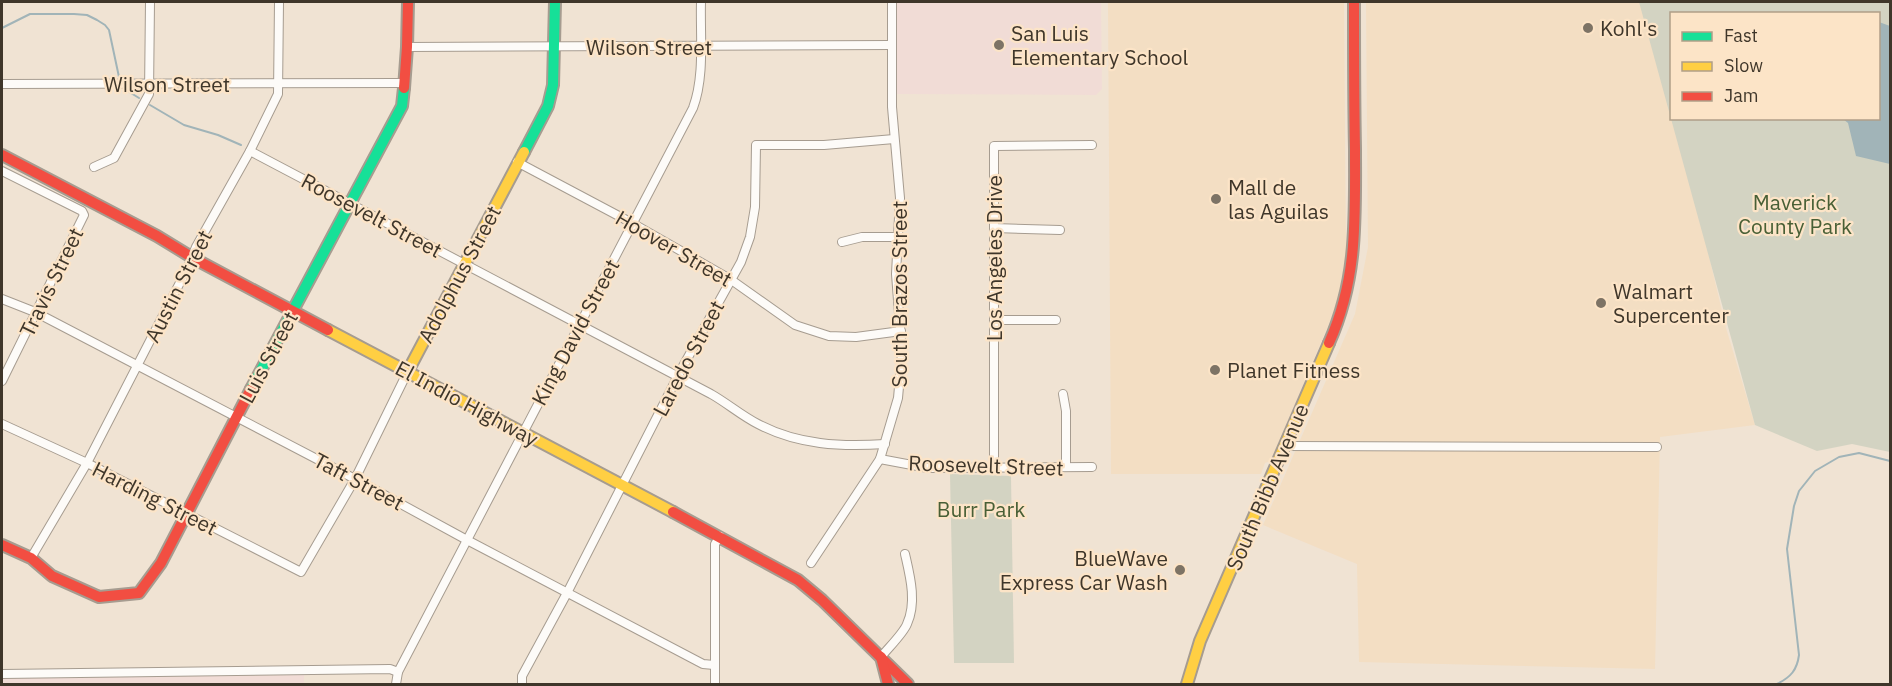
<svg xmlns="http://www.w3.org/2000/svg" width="1892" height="686" font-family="'IBM Plex Sans',sans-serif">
  <rect width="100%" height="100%" fill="#f0e3d3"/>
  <g fill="#f3dec3">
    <path d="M1108 2H1344L1346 255 1341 287 1336 307 1271 461 1265 463 1261 474H1111Z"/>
    <path d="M1366 2H1640L1672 118 1681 138 1726 328 1755 425 1660 437 1655 669 1359 662 1357 564 1263 525 1355 314 1368 247Z"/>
  </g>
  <g fill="#f1dcd6">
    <path d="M897 2H1101L1102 89 1096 95 897 94Z"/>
    <path d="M304 675V684H2V678Z"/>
  </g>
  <g fill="#d3d3c2" fill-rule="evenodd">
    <path d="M1639 2H1890V452L1852 444 1817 451 1755 425ZM1672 14H1878V118H1672Z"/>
    <path d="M950 474 1011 476 1014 663H954Z"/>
  </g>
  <path fill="#a1b4b8" d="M1879 22 1890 26V164L1856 156 1848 123 1843 119 1878 118Z"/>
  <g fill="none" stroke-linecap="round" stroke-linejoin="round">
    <g stroke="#a1b4b8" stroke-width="2">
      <path d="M2 28 30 14H74L87 15 97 20 105 25 109 30 119 77"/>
      <path d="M126 90 139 98"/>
      <path d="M150 105 184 125 218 135 241 145"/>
      <path d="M1777 684C1791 677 1797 670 1799 655L1787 549 1794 506 1799 491 1815 471 1839 457 1859 453 1890 461"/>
    </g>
    <defs>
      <g id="street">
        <path d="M407 47 892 45"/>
        <path d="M2 84 405 83"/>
        <path d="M250 151 711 394C727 403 742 416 758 424 798 445 841 447 885 444"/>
        <path d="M517 162 632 223 730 279 795 325 829 336 856 337 901 331"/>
        <path d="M94 167 114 158 149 94 150 2"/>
        <path d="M2 171 82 211 84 215 2 381"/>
        <path d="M994 228 1060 230"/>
        <path d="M842 242 862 237H899"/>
        <path d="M2 299 35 312 355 479 467 540 703 664 714 665"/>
        <path d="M994 320H1056"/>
        <path d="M1063 394 1066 411V467"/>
        <path d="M2 424 87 463 301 572 355 479 408 371"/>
        <path d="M1285 446 1657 447"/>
        <path d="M880 459 928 468 1092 467"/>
        <path d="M994 468V146L1092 145"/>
        <path d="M31 558 87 463 188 267 196 247 250 151 278 94 279 2"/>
        <path d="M811 563 880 459 898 398 902 353 896 274 900 198 892 107V2"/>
        <path d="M881 657C888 648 903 634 907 624 917 602 910 576 905 554"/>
        <path d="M2 674 390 669 398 672"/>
        <path d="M396 684 398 672 693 108C705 76 700 36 701 2"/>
        <path d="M522 684V676L567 593 682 368 741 262 750 237 755 207 756 145H824L894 139"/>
        <path d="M715 684V544L720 536"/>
      </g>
      <g id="fast">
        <path d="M524 152 548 106 553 85 555 2"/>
        <path d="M251 389 402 106 404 88"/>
      </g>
      <g id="slow">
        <path d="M328 330 673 512"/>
        <path d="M408 371 524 152"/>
        <path d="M1187 684 1200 641 1329 343"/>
      </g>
      <g id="jam">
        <path d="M404 88 407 47 408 2"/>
        <path d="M2 155 157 236 193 258 328 330"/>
        <path d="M1329 343C1358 278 1355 219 1355 149 1354 100 1354 51 1354 2"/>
        <path d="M673 512 798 580 822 600 908 684"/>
        <path d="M2 545 31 558 52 576 99 597 139 593 161 563 251 389"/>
        <path d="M881 657 888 684"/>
      </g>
    </defs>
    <use href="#street" stroke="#a69c90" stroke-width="10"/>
    <use href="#fast" stroke="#a69c90" stroke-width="14"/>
    <use href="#slow" stroke="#a69c90" stroke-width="14"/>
    <use href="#jam" stroke="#a69c90" stroke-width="14"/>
    <use href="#street" stroke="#fdfbf8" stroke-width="8"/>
    <use href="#fast" stroke="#16e098" stroke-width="10"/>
    <use href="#slow" stroke="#ffcf43" stroke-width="10"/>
    <use href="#jam" stroke="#f24e42" stroke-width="10"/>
  </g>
  <g fill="#7d7365" stroke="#fce4c7" stroke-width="2">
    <circle cx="1588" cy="28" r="6"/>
    <circle cx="999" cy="45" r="6"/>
    <circle cx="1216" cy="199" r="6"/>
    <circle cx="1601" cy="303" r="6"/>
    <circle cx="1215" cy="370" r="6"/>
    <circle cx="1180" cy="570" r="6"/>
  </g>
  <g text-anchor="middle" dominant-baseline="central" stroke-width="4.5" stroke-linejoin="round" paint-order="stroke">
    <g font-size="21" fill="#3f362a" stroke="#fce4c7" text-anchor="start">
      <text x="1600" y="28">Kohl's</text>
      <text x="1011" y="33">San Luis<tspan x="1011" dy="24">Elementary School</tspan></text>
      <text x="1228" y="187">Mall de<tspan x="1228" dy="24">las Aguilas</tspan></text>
      <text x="1613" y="291">Walmart<tspan x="1613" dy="24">Supercenter</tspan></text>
      <text x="1227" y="370">Planet Fitness</text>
      <text x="1168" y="558" text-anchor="end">BlueWave<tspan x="1168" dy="24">Express Car Wash</tspan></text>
    </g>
    <g font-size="21" fill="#3f362a" stroke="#fce4c7">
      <text x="649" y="47">Wilson Street</text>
      <text x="167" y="84">Wilson Street</text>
      <text transform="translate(372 215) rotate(28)">Roosevelt Street</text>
      <text transform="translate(674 248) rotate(30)">Hoover Street</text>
      <text transform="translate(994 258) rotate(-90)">Los Angeles Drive</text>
      <text transform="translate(459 274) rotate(-62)">Adolphus Street</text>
      <text transform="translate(51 282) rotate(-64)">Travis Street</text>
      <text transform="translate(178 286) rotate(-63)">Austin Street</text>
      <text transform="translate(899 294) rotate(-90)">South Brazos Street</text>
      <text transform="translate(575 332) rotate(-62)">King David Street</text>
      <text transform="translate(268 357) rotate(-62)">Luis Street</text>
      <text transform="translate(688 358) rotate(-62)">Laredo Street</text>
      <text transform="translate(467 403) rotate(28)">El Indio Highway</text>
      <text transform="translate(986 465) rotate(2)">Roosevelt Street</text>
      <text transform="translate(359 481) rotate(28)">Taft Street</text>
      <text transform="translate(1267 487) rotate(-67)">South Bibb Avenue</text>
      <text transform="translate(155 498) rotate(27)">Harding Street</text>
    </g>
    <g font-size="21" fill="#485f35" stroke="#fce4c7">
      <text x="1795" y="202">Maverick<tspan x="1795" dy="24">County Park</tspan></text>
      <text x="981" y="509">Burr Park</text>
    </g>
  </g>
  <rect width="1892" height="686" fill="none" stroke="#3f362a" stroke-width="6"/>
  <rect x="1670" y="12" width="210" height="108" fill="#fce4c7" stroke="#b09e88" stroke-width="1.5"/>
  <rect x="1682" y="32" width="30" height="9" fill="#16e098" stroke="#b09e88" stroke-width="1.5"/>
  <text x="1724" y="42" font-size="18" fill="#3f362a">Fast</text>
  <rect x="1682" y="62" width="30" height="9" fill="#ffcf43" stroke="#b09e88" stroke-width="1.5"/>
  <text x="1724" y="72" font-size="18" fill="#3f362a">Slow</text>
  <rect x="1682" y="92" width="30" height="9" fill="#f24e42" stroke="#b09e88" stroke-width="1.5"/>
  <text x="1724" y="102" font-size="18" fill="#3f362a">Jam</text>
</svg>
